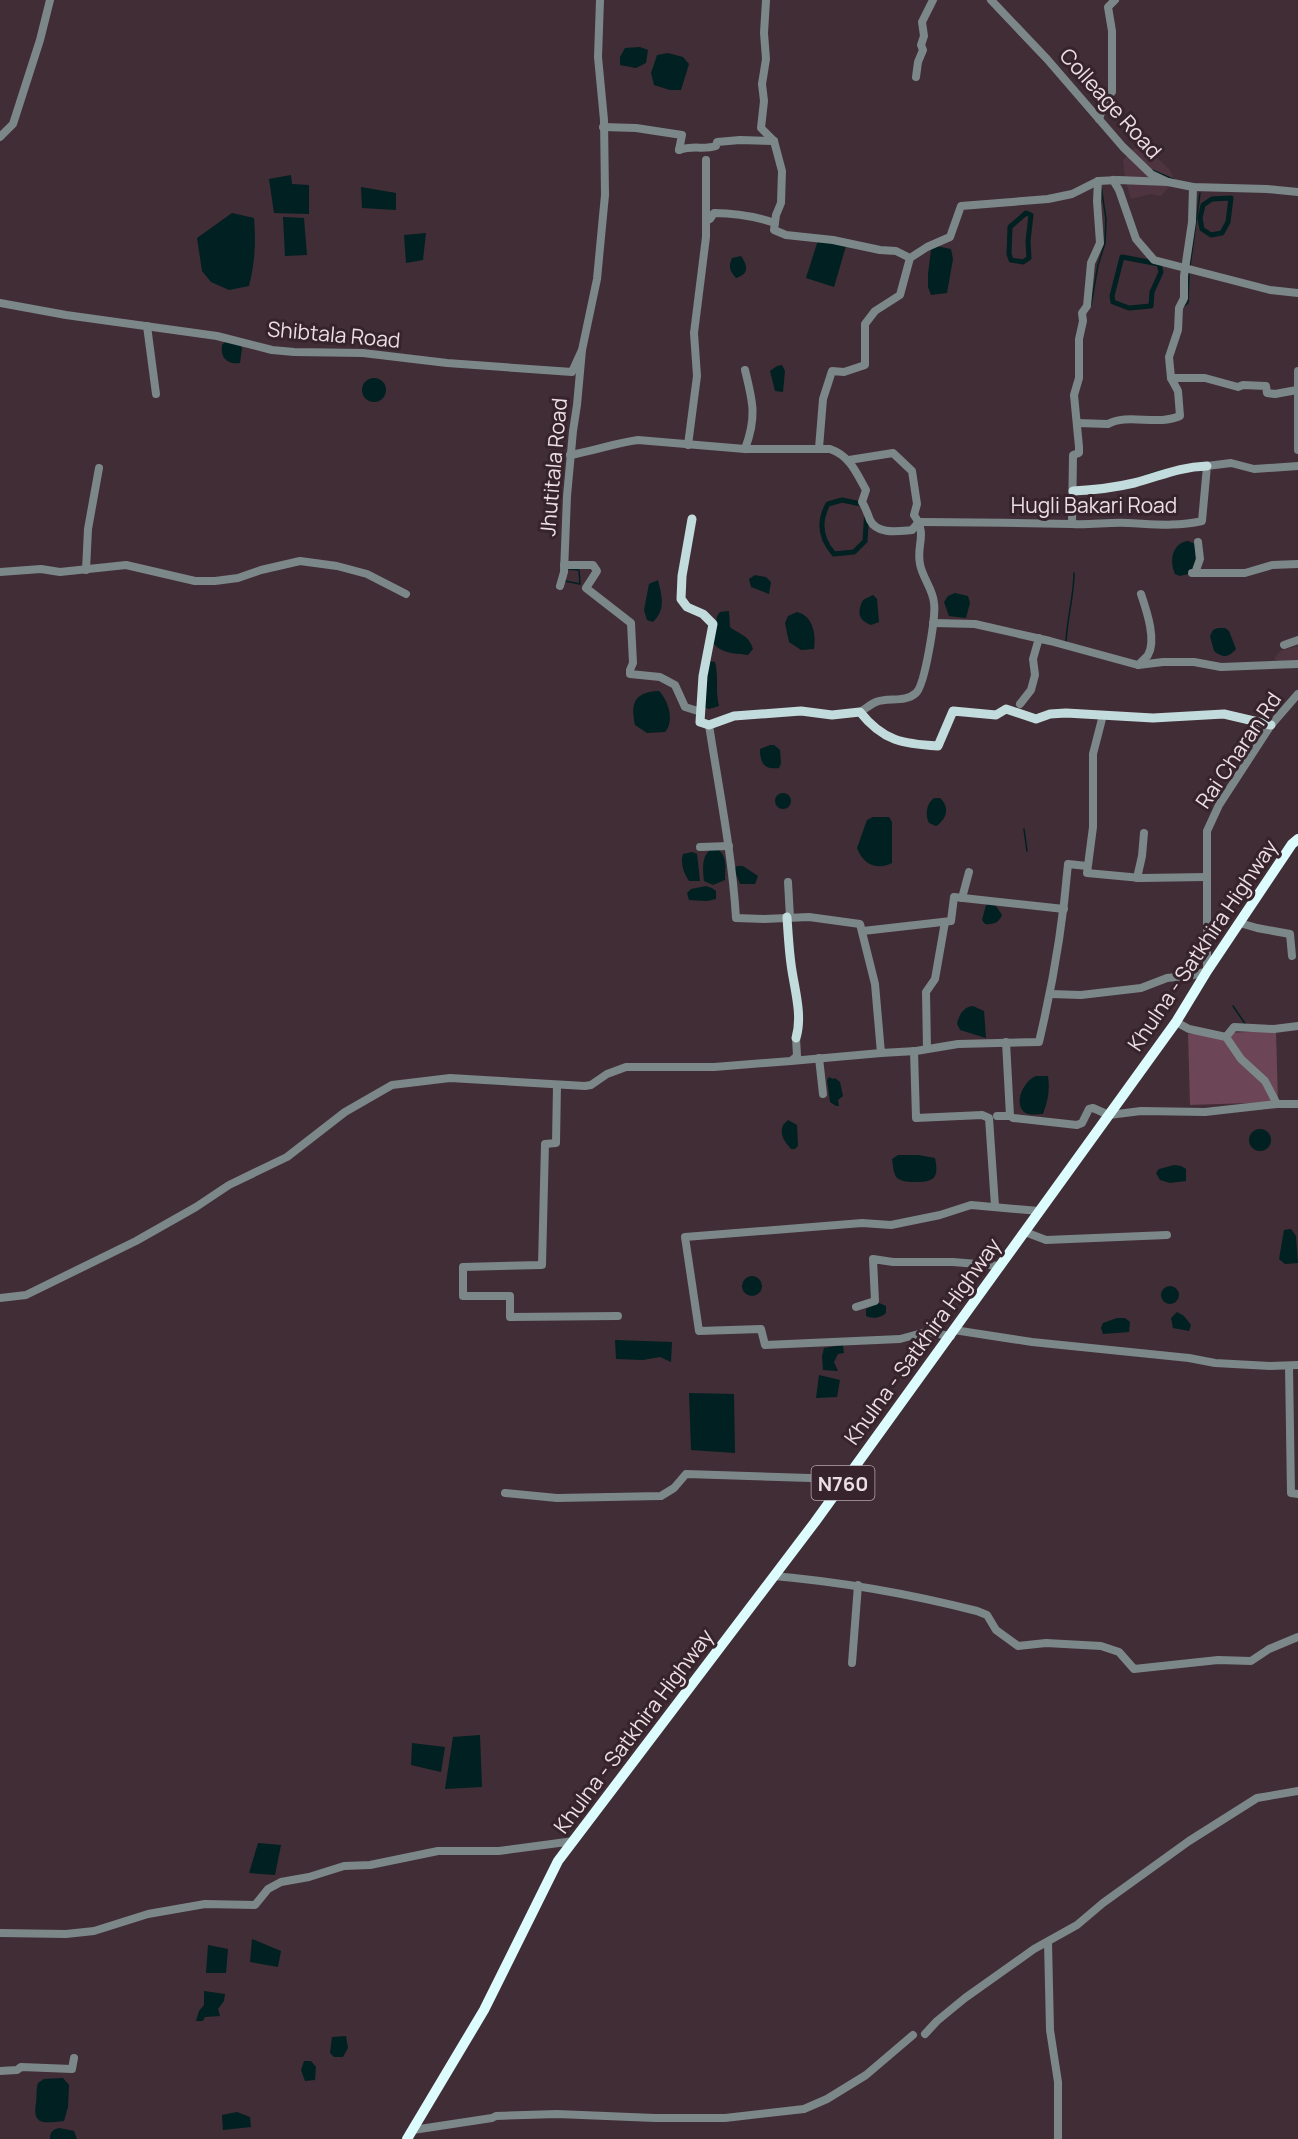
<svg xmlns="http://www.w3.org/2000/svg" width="1298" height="2139" font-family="Manrope,sans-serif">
  <rect width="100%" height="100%" fill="#412d35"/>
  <g fill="#4e343f">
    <path d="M1144 146 1153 148 1157 158 1169 169 1173 177 1169 187 1161 196 1150 194 1131 199 1125 178 1123 160 1133 149Z"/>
    <path d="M1298 646V661L1281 662 1274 659 1280 651Z"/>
  </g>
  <path fill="#6c4556" d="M1276 1031 1278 1102 1190 1105 1188 1034Z"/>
  <g fill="#012021">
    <path d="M640 47 648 50 646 63 636 68 620 65V57L625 48Z"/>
    <path d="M668 53 683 57 689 64 681 90H670L654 85 651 73 657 55Z"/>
    <path d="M291 175 292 184 309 185V214L274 213 269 179Z"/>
    <path d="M361 187 396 193V210L362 208Z"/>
    <path d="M232 213 254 218C256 242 255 262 249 286L229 290 211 282 202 271 197 238Z"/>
    <path d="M283 217 304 218 307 255 285 256Z"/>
    <path d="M426 233 423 260 406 263 404 235Z"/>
    <path d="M819 237 846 246 834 287 806 278Z"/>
    <path d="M936 246 951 249 953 259 947 293 931 295 928 287V274L931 250Z"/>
    <path d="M741 256C748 266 749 274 736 278 730 271 728 267 732 258Z"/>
    <path d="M225 342 239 344 242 348 240 363C227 365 220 357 222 345Z"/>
    <path d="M782 365 785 371 783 392 775 391 770 371 777 366Z"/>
    <circle cx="374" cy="390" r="12"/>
    <path d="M1188 541 1195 544 1196 564 1192 573 1180 576 1175 574C1169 561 1172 543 1188 541Z"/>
    <path d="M755 575 766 577 771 582 769 594 751 587 749 579Z"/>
    <path d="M658 580C662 597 666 609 653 622L647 620 644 610 649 584Z"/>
    <path d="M955 593 968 596 970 603 966 618 949 616 944 602 948 596Z"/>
    <path d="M873 595 877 599 879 622 871 625C858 620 857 612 863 600Z"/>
    <path d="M729 611 730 627C740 635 749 635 753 649L748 655C737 654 720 653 713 643L717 616 720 612Z"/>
    <path d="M797 612C813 616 816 634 814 649L801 650 789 642 785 623 788 616Z"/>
    <path d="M1218 628H1225L1229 631 1236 649C1228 658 1223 658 1214 651L1210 636 1213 630Z"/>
    <path d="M710 661 715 662C719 677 715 692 719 706L709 709 703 707 701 695Z"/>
    <path d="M659 691C668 700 675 721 665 732L647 733 635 725C630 702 635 692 659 691Z"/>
    <path d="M770 745H774L780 750 781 763 779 768C764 770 760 763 760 749Z"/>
    <circle cx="783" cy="801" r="8"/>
    <path d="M934 798H940C950 807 947 819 936 826L929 823C925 815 926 804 934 798Z"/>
    <path d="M873 817H889L892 822V863C876 871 863 864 857 848L867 820Z"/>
    <path d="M711 849H718C728 858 725 868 725 880L713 885 704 881C703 869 701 857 711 849Z"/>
    <path d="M692 852 697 854 700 881H689C684 874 680 863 683 854Z"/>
    <path d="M737 866H743L758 876 755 884H740L734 869Z"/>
    <path d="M706 886 712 888 716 891V899L707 901 689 900 687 893 691 889Z"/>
    <path d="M990 904 996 906 1002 915C999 923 992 925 985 924L982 920 986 905Z"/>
    <path d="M973 1006 984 1011 986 1038 960 1030 957 1024C959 1015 963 1007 973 1006Z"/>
    <path d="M1036 1076H1048C1050 1090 1048 1101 1043 1114 1037 1114 1029 1116 1024 1112 1013 1102 1025 1080 1036 1076Z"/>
    <path d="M829 1077 833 1079 835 1078 840 1082 843 1096 838 1100 839 1106H836L830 1102 827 1080Z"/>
    <path d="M788 1120 797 1125 798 1146 795 1149H791C785 1142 779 1135 783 1125Z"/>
    <circle cx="1260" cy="1140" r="11"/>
    <path d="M898 1155H918L935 1158C939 1177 935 1182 916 1182 910 1182 902 1182 897 1178 893 1173 893 1165 892 1159Z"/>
    <path d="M1174 1165 1181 1166 1186 1169V1181L1170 1183 1160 1180 1156 1173 1159 1169Z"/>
    <path d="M1291 1229 1296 1236 1298 1263 1285 1264 1279 1259 1284 1230Z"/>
    <circle cx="752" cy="1286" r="10"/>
    <circle cx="1170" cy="1295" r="9"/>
    <path d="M879 1303 886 1306V1313C881 1318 872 1319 866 1316V1309Z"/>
    <path d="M1177 1312 1184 1316 1191 1325 1189 1331 1173 1328 1171 1318Z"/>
    <path d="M1117 1318H1125L1130 1322 1129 1332 1103 1334 1101 1328 1103 1323Z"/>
    <path d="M615 1340 672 1342 671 1362 660 1357 643 1360 616 1359Z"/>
    <path d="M843 1345 844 1353 838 1354 834 1362 838 1371 823 1370 822 1356 824 1348Z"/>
    <path d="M819 1375 840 1380 837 1397 816 1398Z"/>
    <path d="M689 1393 734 1394 735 1453 691 1450Z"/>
    <path d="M480 1735 482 1787 445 1789 453 1737Z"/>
    <path d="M412 1743 445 1747 441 1772 411 1765Z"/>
    <path d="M258 1843 281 1845 275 1875 249 1873Z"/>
    <path d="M252 1939 281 1951 278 1967 250 1962Z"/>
    <path d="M208 1945 228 1949 226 1973H206Z"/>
    <path d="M204 1991 225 1994 224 2001 218 2009 220 2016 205 2017 203 2021H196L199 2011 204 2005Z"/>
    <path d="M346 2036 348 2048 343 2057H334L330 2053 332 2037Z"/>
    <path d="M304 2061H311L316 2067 315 2080 305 2081 301 2070Z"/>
    <path d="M63 2078 69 2085 68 2107 64 2121C45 2123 32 2126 36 2103 37 2096 36 2089 38 2083L44 2079Z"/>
    <path d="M237 2112 250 2117 251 2127 223 2130 222 2115Z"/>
    <path d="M59 2128 74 2131 77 2139H50C50 2132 52 2130 59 2128Z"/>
  </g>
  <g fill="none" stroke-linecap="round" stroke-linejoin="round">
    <g stroke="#012021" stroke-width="1.5">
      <path d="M1152 170 1175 180"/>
      <path d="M1190 266 1200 193"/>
      <path d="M1091 305 1098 265 1105 243 1106 219 1101 186"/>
      <path d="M1184 306 1188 303 1189 274"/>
      <path d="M1147 475 1163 470"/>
      <path d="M565 581 580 584 579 570 568 569"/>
      <path d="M1066 642C1067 618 1074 596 1074 573"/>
      <path d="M1024 829 1027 851"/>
      <path d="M1233 1006 1246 1025"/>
    </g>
    <g stroke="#012021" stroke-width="5">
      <path d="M1231 198 1228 222 1222 233 1211 235 1202 229 1200 218 1203 205 1212 199Z"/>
      <path d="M1026 213 1031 215 1028 241 1029 258 1023 262 1011 260 1009 254 1010 227Z"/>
      <path d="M1122 257 1159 264 1161 272 1152 292 1151 306 1129 308 1113 302 1112 296Z"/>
      <path d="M842 500 861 504 867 509 865 541 854 552 834 554C820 538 818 522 828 504Z"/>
    </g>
    <g stroke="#7b8788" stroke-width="8">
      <path d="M766 0 764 33 766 59 762 84 764 101 761 128 774 141 782 171 781 203 776 215 774 230 786 235 833 240 880 250 896 251 910 258 927 247 950 237 961 206 1048 199 1072 194 1098 181 1118 180 1168 182"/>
      <path d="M991 0 1047 59 1123 147 1151 174 1168 182 1193 187 1267 189 1298 192"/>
      <path d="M916 77 918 62 923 50 921 45 924 36 922 22 933 0"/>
      <path d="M1099 119 1106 98 1112 92V31L1108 7 1115 0"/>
      <path d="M603 127 636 128 682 135 679 150"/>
      <path d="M0 137 13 124 40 40 50 0"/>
      <path d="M679 150C693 145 704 150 716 146L717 142 740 140 774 141"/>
      <path d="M1113 180 1119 190 1136 239 1154 260 1270 290 1298 293"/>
      <path d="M706 220 710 219 714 213C736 213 754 216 775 223"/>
      <path d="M0 303 66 315 217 336 272 350 294 352 363 353 447 363 572 372 582 350"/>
      <path d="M147 326 156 394"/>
      <path d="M1298 371V450"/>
      <path d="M1171 378H1205L1238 387 1243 385 1266 386 1267 393 1275 394 1297 390"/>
      <path d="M1077 423 1108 424C1127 413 1158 426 1180 416L1178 391 1171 378 1169 357 1178 330 1179 308 1184 298V276L1192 222 1193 187"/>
      <path d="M688 445 697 376 694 333 706 237V160"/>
      <path d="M819 448 823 399 832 371 844 372 865 365V324L875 311 900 295 910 258"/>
      <path d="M745 449C757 417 753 402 745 370"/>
      <path d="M570 455C593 451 615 443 638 440L745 449H830C850 456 856 472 866 490L862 502C866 508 867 513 870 520 877 535 899 531 912 530L919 522"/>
      <path d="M849 460 893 453 912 471 917 504 914 515C928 535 916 544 920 564 922 577 933 589 934 603 936 616 925 685 916 693 905 703 888 697 876 702 871 704 865 709 860 712"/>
      <path d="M919 522C970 522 1021 523 1072 524 1091 525 1109 522 1128 523 1153 524 1176 527 1202 521L1207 466 1231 463 1254 469 1298 466"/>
      <path d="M1072 524 1073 455 1079 453V447L1074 395 1079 378V339L1083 321 1082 313 1087 306 1091 263 1100 243 1097 201 1098 181"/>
      <path d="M564 565H593L597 571 586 588 631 623 633 663 630 670V674L660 677 675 685 685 707 701 712"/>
      <path d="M86 570 88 529 99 468"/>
      <path d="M0 572 41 569 60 572 126 565 195 581H215L238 578 261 570 300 561 337 566 367 574 406 594"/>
      <path d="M1192 573H1245L1272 565 1298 564"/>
      <path d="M1195 573 1200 559 1198 542"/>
      <path d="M560 586 564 572 567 496 573 431 577 405 582 350 597 279 605 195 604 120 598 57 600 0"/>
      <path d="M933 623 975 624 1050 641 1138 665 1163 662H1194L1221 667 1298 664"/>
      <path d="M1284 645 1298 640"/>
      <path d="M1138 665C1141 662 1146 658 1148 655 1157 640 1146 609 1141 594"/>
      <path d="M1020 704 1031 690 1035 675 1033 659 1039 638"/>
      <path d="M1103 715 1093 754V827L1087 873 1141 878 1207 877"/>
      <path d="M709 725C719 790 732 853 736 918L764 919 809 917 860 924 875 984 881 1053 916 1051 958 1044 1039 1042C1053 983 1063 924 1068 864L1087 866"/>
      <path d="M700 847 729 846"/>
      <path d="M1137 878 1142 856 1144 833"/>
      <path d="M788 882 790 917"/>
      <path d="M962 898 969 872"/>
      <path d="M1240 923 1257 928 1290 934 1292 956"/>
      <path d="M863 931 951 921 954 897 1064 909"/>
      <path d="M1050 994 1081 995 1141 988 1167 978 1194 975 1207 971V831L1219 805 1271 725 1298 694"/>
      <path d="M1176 1022 1189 1029 1226 1037 1241 1059 1265 1081 1277 1104H1298"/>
      <path d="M1226 1037 1234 1027 1274 1029 1298 1026"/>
      <path d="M1006 1042 1010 1116"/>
      <path d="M927 1049 926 992 935 979 945 922"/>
      <path d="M914 1051 916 1118 982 1115 989 1118 995 1206"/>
      <path d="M819 1058 823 1094"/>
      <path d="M791 1061 881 1053"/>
      <path d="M557 1085 556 1143 545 1144 542 1265 463 1267V1296H510V1317L618 1316"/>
      <path d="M997 1116H1010L1013 1118 1077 1125 1082 1123 1089 1109 1093 1108 1109 1115 1141 1111 1205 1112 1277 1104"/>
      <path d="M1025 1232 1046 1240 1167 1235"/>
      <path d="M0 1298 26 1295 136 1241 196 1207 229 1185 287 1157 345 1112 392 1085 450 1078 585 1086 591 1085 607 1074 626 1067H714L791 1061 797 1056 796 1038"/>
      <path d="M856 1307 875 1301 873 1259 893 1262H953L1001 1266"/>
      <path d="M954 1330 1032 1342 1189 1358 1215 1363 1270 1366 1298 1365"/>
      <path d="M951 1336 926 1332 900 1339 765 1345 761 1329 699 1331 685 1237 862 1223 891 1225 940 1215 971 1205 1039 1211"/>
      <path d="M1289 1366 1291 1493 1298 1494"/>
      <path d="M505 1493 557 1498 661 1496 674 1488 686 1474 810 1478 844 1482"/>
      <path d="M774 1576C843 1582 910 1594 977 1611L987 1615 996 1630 1018 1646 1046 1643 1101 1646 1119 1652 1134 1669 1218 1660 1251 1661 1269 1649 1298 1637"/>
      <path d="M852 1663 858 1585"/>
      <path d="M0 1933 66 1934 94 1931 148 1914 205 1904 255 1905 268 1889 281 1882 309 1877 344 1866 370 1865 438 1851H499L574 1841"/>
      <path d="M1048 1942 1050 2030 1058 2082V2139"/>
      <path d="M925 2034 937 2021 965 1998 1034 1949 1077 1925 1103 1903 1189 1841 1257 1798 1298 1791"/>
      <path d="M0 2071 17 2070 21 2067 72 2069 74 2058"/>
      <path d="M413 2130 492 2118 496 2116 557 2114 655 2118H725L804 2109 827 2099 866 2075 913 2035"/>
    </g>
    <g stroke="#c2dbdc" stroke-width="9">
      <path d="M1073 491C1094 490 1113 488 1134 483 1161 476 1178 467 1207 466"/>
      <path d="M692 519 682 576 681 599 687 607 703 614 713 624 703 676 700 722 709 725 734 716 801 711 832 715 860 712C883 741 903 744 938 746L953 711 996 715 1006 709 1036 719 1050 714 1066 713 1153 718 1224 714 1271 725"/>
      <path d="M787 917C788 933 789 949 791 964 794 988 803 1015 796 1038"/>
    </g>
    <path stroke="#ddfcfd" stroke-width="10" d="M407 2139 484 2010 558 1861 815 1522 1176 1022 1207 971 1292 844 1298 839"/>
  </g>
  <g text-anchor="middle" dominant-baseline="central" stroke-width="6" stroke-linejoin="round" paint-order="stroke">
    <rect fill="#36232b" stroke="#b5a7ac" stroke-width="1.5" x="811.5" y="1466" width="63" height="34" rx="4.5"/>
    <g font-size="20" font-weight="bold" fill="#ecdfe4">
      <text x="843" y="1483">N760</text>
    </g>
    <g font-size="21" fill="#ecdfe4" stroke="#36232b">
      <text transform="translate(1111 103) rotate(48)">Colleage Road</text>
      <text transform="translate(334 334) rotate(5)">Shibtala Road</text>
      <text transform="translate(553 467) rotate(-85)">Jhutitala Road</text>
      <text x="1094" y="505">Hugli Bakari Road</text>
      <text transform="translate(1238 750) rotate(-56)">Rai Charan Rd</text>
      <text transform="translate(1202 945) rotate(-56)">Khulna - Satkhira Highway</text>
      <text transform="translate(922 1341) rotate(-54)">Khulna - Satkhira Highway</text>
      <text transform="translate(633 1731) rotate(-53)">Khulna - Satkhira Highway</text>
    </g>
  </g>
</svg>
